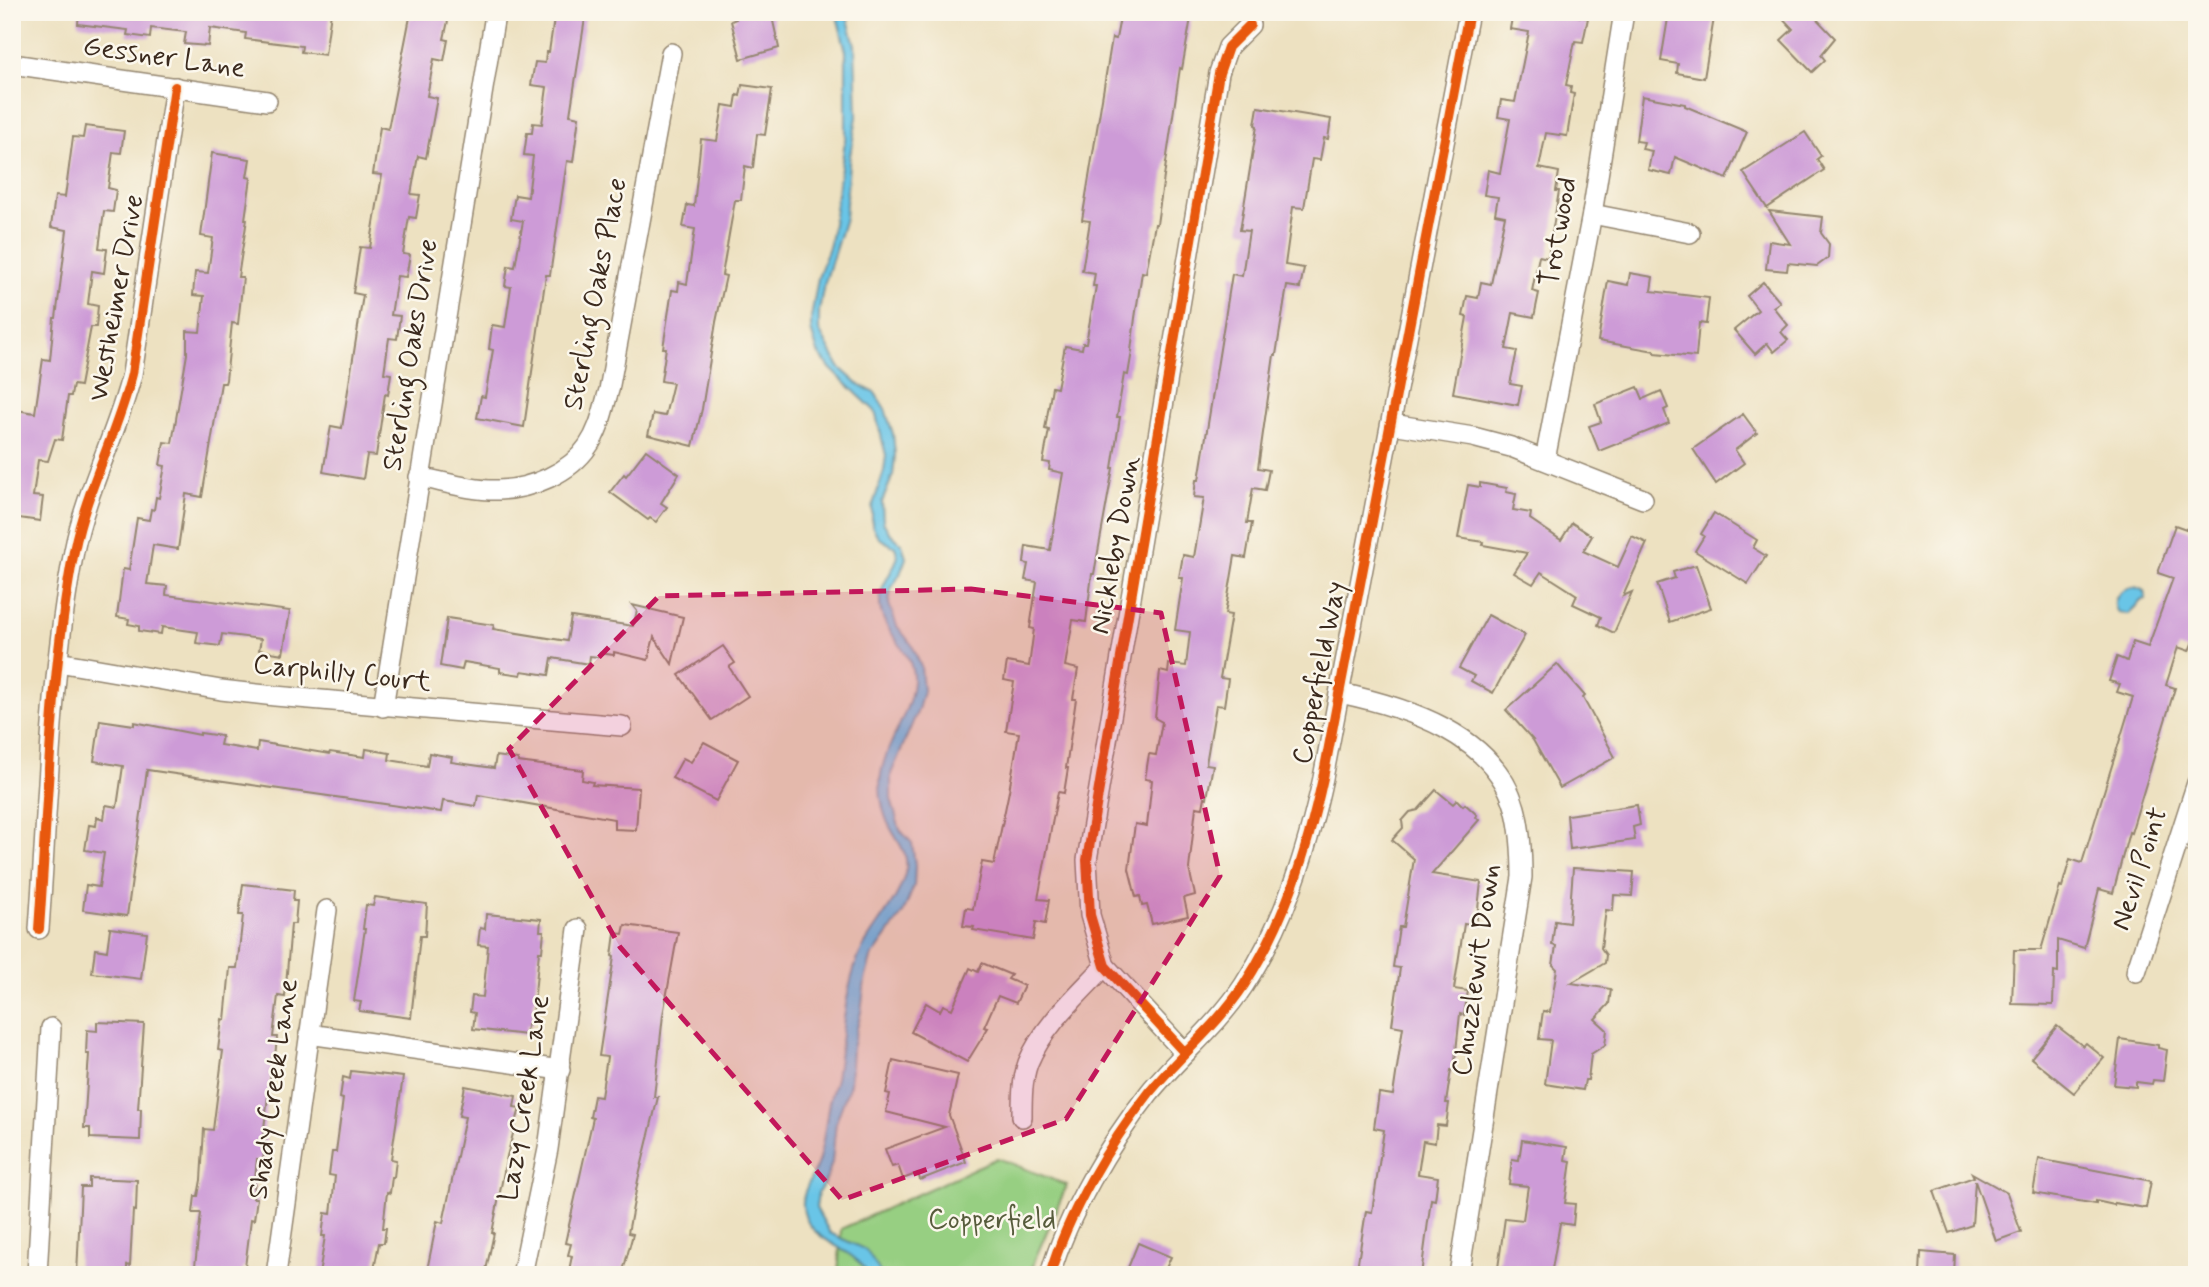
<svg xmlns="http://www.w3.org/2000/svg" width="2209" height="1287" font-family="Mynerve,sans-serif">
  <rect width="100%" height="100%" fill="#fbf7ec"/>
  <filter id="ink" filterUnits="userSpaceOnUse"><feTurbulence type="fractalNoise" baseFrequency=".0143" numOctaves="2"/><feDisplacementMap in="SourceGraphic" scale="14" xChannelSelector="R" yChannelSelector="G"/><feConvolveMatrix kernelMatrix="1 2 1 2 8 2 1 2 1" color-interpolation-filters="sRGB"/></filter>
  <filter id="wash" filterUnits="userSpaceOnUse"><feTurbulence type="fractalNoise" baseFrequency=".00686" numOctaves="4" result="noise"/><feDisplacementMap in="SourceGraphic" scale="28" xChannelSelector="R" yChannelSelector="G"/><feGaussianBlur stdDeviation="1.57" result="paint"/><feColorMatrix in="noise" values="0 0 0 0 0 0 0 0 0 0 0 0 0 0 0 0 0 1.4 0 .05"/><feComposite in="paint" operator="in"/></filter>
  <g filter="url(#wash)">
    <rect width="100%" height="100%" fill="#ede1c1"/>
    <path fill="#97cf82" stroke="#697c50" stroke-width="2" d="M997 1158 1067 1185 1035 1259 1031 1275H838L841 1229Z"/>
    <g fill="#69c5e7" stroke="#527882" stroke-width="2">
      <path d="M836 12H846L855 45 857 117 849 161 845 218 823 289 819 311V330L839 367 858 384 875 393 885 409 893 434 895 455 893 475 882 502 883 522 889 532 902 544 906 558 900 574 891 589 889 604 897 626 912 645 921 667 923 691 918 710 891 774V799L900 830 912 843 915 865 914 886 903 913 871 958 865 980 861 1012 852 1048 850 1084 836 1122 832 1162 827 1178 818 1193 816 1208 830 1233 866 1250 882 1275H868C855 1245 804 1243 803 1205 802 1188 817 1172 820 1155 824 1138 826 1120 829 1103 831 1093 836 1083 837 1072 843 1034 844 995 858 958 871 926 898 906 906 870 909 853 897 841 890 827 884 816 880 799 880 786 880 749 911 717 913 681 915 650 882 634 880 605 879 585 893 573 898 556L895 547 879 538 872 526V508L884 471 886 455 875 411 831 369 818 353 811 330V318L818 278 830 244 846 134V51Z"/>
      <path d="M2135 587 2145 591 2146 599 2142 600 2128 614 2118 613C2109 599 2121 589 2135 587Z"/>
    </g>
    <g id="blocks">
      <g fill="#cd9bd7">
        <path d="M79 12H331L325 55 301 52 302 46 245 39 246 33 210 28 208 46 184 44 186 32 151 28 150 38 127 35 128 30 78 24Z"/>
        <path d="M417 12H450L444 39 448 40 444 61 434 59 427 96 437 98 426 158 418 156 411 194 420 195 416 218 409 217 403 254 410 255 406 277 397 276 391 315 400 316 397 339 389 338 384 373 391 374 388 395 385 394 376 456 367 455 363 479 323 472 331 426 342 428 363 295 353 293 360 247 370 248 382 175 373 174 380 127 388 129 410 17 416 18Z"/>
        <path d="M555 12H586L570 115 579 117 573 162 567 161 550 275H546L524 427 477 418 481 396 485 397 493 350 489 349 492 325 505 327 511 287 505 286 508 266 515 267 523 221 511 219 515 195 528 197 533 156 524 155 527 133H532L533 123 542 124 547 87 531 85 535 62 545 63 546 52H549Z"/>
        <path d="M734 12H771L779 48 741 59 731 21 736 19Z"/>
        <path d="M1121 12H1192L1182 69 1180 68 1157 224H1155L1146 273 1142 272 1135 318 1131 351H1132L1128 375 1124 374 1117 417H1120L1112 468H1113L1094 574H1092L1086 622 1073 620 1065 666 1078 669 1073 699H1076L1066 768H1068L1064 793 1058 792 1038 899 1049 900 1045 924 1036 922 1033 940 973 930 974 927 963 926 966 908 973 909 982 862 994 864 1009 791 1019 733 1006 731 1014 682 1004 680 1007 662 1029 666 1034 629 1030 628 1037 582 1025 580 1028 564 1024 563 1026 546 1050 550 1063 473 1049 470 1050 463 1043 462 1049 430 1045 429 1052 387 1057 388 1065 346 1082 349 1083 343H1086L1096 286H1093L1095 273 1082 271 1090 221 1082 220 1112 38 1116 39Z"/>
        <path d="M1513 12H1571V15L1588 18 1583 42 1575 41 1566 85 1571 86 1570 93 1574 94 1567 136 1546 133 1539 168 1559 172 1556 191H1559L1548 258 1539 256 1532 291 1539 293 1534 317 1513 313 1506 349 1517 351 1510 384 1522 386 1518 405 1453 393 1467 317 1463 316 1467 296 1478 298 1481 282 1491 284 1505 216 1495 214 1498 197 1484 195 1488 170 1500 173 1510 119 1498 117 1501 100 1515 102 1529 32 1510 29Z"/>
        <path d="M1669 12H1715L1704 78 1677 73 1678 64 1661 61Z"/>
        <path d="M1777 12H1810L1835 38 1821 55 1825 60 1812 72 1781 40 1793 29Z"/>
        <path d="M742 85 772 89 765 135 757 134 753 168 745 166 741 200H735L722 275 726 276 716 322 702 409 693 446 648 435 653 414 665 416 673 383 661 381 666 348H663L672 290 678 291 679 282 687 284 695 229 683 227 687 205 694 206 701 139 717 141 723 105 735 107 737 95 740 96Z"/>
        <path d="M1642 96 1685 104V106L1747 132 1727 179 1675 157 1671 175 1648 170 1652 151 1642 149 1644 142 1636 141Z"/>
        <path d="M1258 107 1331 119 1328 139 1324 138 1320 160 1312 159 1304 208 1293 207 1285 265 1304 268 1300 288 1287 286 1276 355H1274L1258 468 1269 470 1265 490 1253 488 1247 523H1252L1246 558 1235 556 1225 614 1231 615 1220 678 1228 679 1224 706 1216 705 1206 764 1213 765 1207 798 1205 797 1203 808 1196 807 1189 869 1195 895 1184 898 1188 916 1152 924 1147 905 1142 906 1140 896 1136 897 1129 869 1135 824 1147 826 1152 780 1145 779 1149 754 1156 755 1162 722 1155 718 1160 671 1168 673 1169 664 1186 666 1190 632 1175 630 1183 578H1179L1183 555 1194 557 1204 498 1194 497 1196 480H1199L1232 274 1242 276 1249 231 1240 230 1257 126 1255 125Z"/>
        <path d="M85 126 124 131 121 153 113 152 108 188 116 190 113 212 104 211 99 248 107 249 104 273 92 271 88 304 98 306 96 327H91L80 386 73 385 71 396H68L62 440 55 439 48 461 38 460 33 496 43 497 40 521 12 517V434L16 410 35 413 43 359 50 360 54 318H56L67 230 51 227 55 196 65 197 73 137 83 138Z"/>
        <path d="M1805 132 1821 156 1817 159 1824 170 1767 208 1743 172Z"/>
        <path d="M212 153 250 159 247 177 251 178 245 219H247L238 277H243L238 324 232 323 226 380 225 383H221L202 497 186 494 178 549 153 545 147 584 167 586 166 595 290 611 283 654 259 650 261 639 222 634 220 646 196 643 198 632 162 627 161 634 139 631V626L128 624 129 619 117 617 123 569 129 570 137 518 149 520 151 509 154 510 156 497 159 498 165 466 160 465 164 442 172 443 187 354V331L200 332 204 296 193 295 195 272 208 273 213 238 201 236Z"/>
        <path d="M1769 211 1823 217 1821 233 1829 244 1828 258 1817 266 1788 263 1787 271 1766 269 1769 241 1790 244Z"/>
        <path d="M1630 273 1653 277 1651 291 1709 298 1706 324 1699 323 1696 357 1655 353V351L1598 341 1608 281 1628 285Z"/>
        <path d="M1763 282 1780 302 1773 307 1788 325 1781 332 1788 340 1774 352 1767 343 1755 354 1734 330 1758 310 1747 296Z"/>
        <path d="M1638 387 1643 399 1661 391 1668 408 1664 410 1669 423 1599 451 1589 426 1601 422 1595 404Z"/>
        <path d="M1743 414 1757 433 1735 450 1744 463 1716 484 1693 449Z"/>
        <path d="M646 450 679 474 661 503 667 507 656 522 650 518 648 520 610 492 624 474 626 476Z"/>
        <path d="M1480 483 1507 488 1506 492 1516 494 1513 510 1531 513 1530 519 1561 540 1572 523 1592 536 1583 551 1618 567 1632 536 1647 543 1623 596 1632 592 1614 633 1598 625 1601 617 1573 604 1577 595 1541 572 1533 584 1514 573 1527 553 1483 545 1484 542 1458 538 1468 485 1480 487Z"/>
        <path d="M1714 513 1757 540 1753 548 1766 556 1748 584 1695 551 1704 536 1701 534Z"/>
        <path d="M2175 525 2197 533V631L2189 651 2178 647 2166 685 2175 688 2131 833 2129 832 2113 893 2099 889 2084 948 2058 940V973L2054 972 2053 1005 2012 1004 2014 950H2041L2060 886 2062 887 2070 859 2082 863 2133 697 2117 692 2120 684 2109 681 2117 657 2127 661 2133 642 2148 647 2173 578 2158 573Z"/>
        <path d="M1696 565 1711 608 1670 622 1657 584 1675 578 1673 572Z"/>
        <path d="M632 605 683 617 672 664 654 637 648 660 614 652V655L600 653 599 657 590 656 589 664 552 658 549 675 522 671 521 675 500 672V668L464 662 462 670 440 666 447 618 494 625 493 629 567 641 571 617 633 626 637 611Z"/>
        <path d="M1488 615 1525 635 1493 693 1471 681 1474 676 1459 668Z"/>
        <path d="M723 646 735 663 729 667 748 696 712 720 679 675Z"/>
        <path d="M1557 664 1585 696 1583 698 1615 757 1560 788 1533 740 1506 710Z"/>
        <path d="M100 720 134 725V722L200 735V733L222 736 220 745 257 751 258 742 329 754 330 752 365 757 366 749 390 753 389 760 427 766 429 753 452 757 451 762 494 768 496 756 518 759V762L583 770 582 780 593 782 592 785 639 788 636 830 614 829V819L478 795 476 806 443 801 441 812 147 770 127 916 83 910 86 885 99 887 104 853 85 850 89 825 96 826 97 817 104 819 106 805 117 807 123 766 94 761Z"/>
        <path d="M704 742 738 760 716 801 672 778 683 758 691 762Z"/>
        <path d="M1436 790 1453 804 1457 800 1463 806 1465 804 1477 815 1476 817 1479 820 1432 874 1481 882 1476 926 1464 924 1454 989 1468 991 1464 1015 1460 1014 1454 1070H1451L1446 1103H1449L1446 1126 1437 1125 1435 1143 1423 1141 1418 1174 1438 1177 1435 1200 1431 1199 1421 1275H1356L1366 1211 1372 1212 1384 1130 1374 1128 1379 1093 1393 1095 1403 1027 1392 1025 1400 968 1393 967 1399 927H1403L1414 859 1392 840 1403 828 1402 821 1410 812 1418 810Z"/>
        <path d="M1637 805 1640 825 1633 827 1635 840 1570 849 1567 815Z"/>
        <path d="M1573 868 1634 872 1632 896 1614 895 1613 911 1606 910 1601 948 1606 955 1605 963 1571 983 1611 989 1609 1004 1595 1019 1607 1030 1605 1045 1591 1054 1588 1080H1585L1583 1090 1545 1084 1551 1040 1539 1039 1543 1011 1550 1012 1557 969 1553 965 1556 946 1552 945 1555 921 1569 923Z"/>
        <path d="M243 884 294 890 293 901H297L295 924H291L285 997 278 996 273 1037H277L275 1057H273L263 1136H266L263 1160 257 1159 253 1198H257L254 1220 251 1219 245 1267H243L242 1275H194L201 1213H193L195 1196H198L201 1180 204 1129 213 1130 223 1051 218 1050 222 1019 225 1020 230 968H237L243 915H239Z"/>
        <path d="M375 897 427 904 425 936H420L411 1018 359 1011 361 1002 354 1001 365 929H363L366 905 373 906Z"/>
        <path d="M486 914 541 919 540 931H544L542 952H539L532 1025H527L526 1035 473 1029 475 1013 470 1012 472 996 483 997 488 946 478 945 480 928 485 929Z"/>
        <path d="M625 925 678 932 663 1015 654 1097H658L638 1180 628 1233 633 1234 622 1275H568L572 1256 568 1255 571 1244 565 1243 593 1118 590 1117 594 1096 601 1097 607 1057 599 1056 614 957 612 956 615 933 623 934Z"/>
        <path d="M110 928 147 933 141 979 92 973 95 949 107 951Z"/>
        <path d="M982 963 1011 975 1008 979 1024 986 1016 1003 998 996 984 1027 988 1028 967 1062 911 1032 926 1003 940 1011 943 1005 952 1009 970 968 978 972Z"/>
        <path d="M97 1022 144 1024 138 1109H141L140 1140 90 1138V1128H84L89 1054H86L87 1030 97 1031Z"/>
        <path d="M2057 1026 2083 1046 2086 1043 2104 1058 2074 1093 2031 1058Z"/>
        <path d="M2120 1039 2158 1045V1048L2167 1050 2163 1081 2153 1080 2152 1084 2136 1082V1087L2114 1085Z"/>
        <path d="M893 1060 958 1075 949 1115 966 1162 920 1180 918 1173 903 1179 898 1165 892 1167 885 1149 945 1127 886 1112 890 1094 886 1093Z"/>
        <path d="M351 1071 403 1077 391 1159 396 1160 394 1177H392L390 1193 387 1192 383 1228H386L384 1243H379L373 1275H319L325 1236H322L325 1213 331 1214 335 1176 329 1175 332 1152H336L343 1099 340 1098 343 1077 350 1079Z"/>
        <path d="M465 1086 516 1096 514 1107 520 1108 507 1156 492 1233H494L485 1275H426L437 1221 443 1223 454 1171 465 1117 459 1116Z"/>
        <path d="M1522 1140 1567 1147 1565 1160 1571 1161 1565 1203 1575 1204 1573 1225 1560 1223 1551 1275H1497L1505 1218 1523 1220 1528 1186 1509 1184 1512 1159 1519 1160Z"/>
        <path d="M2039 1159 2151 1181 2146 1208 2114 1203V1205L2096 1201V1204L2033 1193Z"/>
        <path d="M1972 1173 2007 1193 2021 1232 1996 1241 1975 1181 1972 1225 1949 1233 1934 1191 1974 1177Z"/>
        <path d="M89 1178 137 1180 136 1211 133 1210 130 1266 127 1265V1275H77L81 1187H89Z"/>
        <path d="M1138 1243 1171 1257 1163 1275H1125Z"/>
        <path d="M1921 1252 1955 1255 1954 1275H1920Z"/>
      </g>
    </g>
  </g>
  <g filter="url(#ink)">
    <use href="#blocks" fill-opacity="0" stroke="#948670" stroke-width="2"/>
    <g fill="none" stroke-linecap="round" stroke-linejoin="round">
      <defs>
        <g id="minor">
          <path d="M12 64 267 101"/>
          <path d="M1592 214 1690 233"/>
          <path d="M1392 424 1473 437 1511 447 1643 499"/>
          <path d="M1545 460 1592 214 1624 12"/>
          <path d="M419 477C445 482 473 491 499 490 531 489 570 473 588 446 600 429 603 409 609 390L671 53"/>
          <path d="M58 662 221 690 275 696 622 726"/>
          <path d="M1340 693C1406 707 1494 734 1515 808 1521 830 1522 854 1522 877L1459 1275"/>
          <path d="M383 707 494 21 497 12"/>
          <path d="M39 929C48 804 50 674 74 551 86 490 117 434 132 374L175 87"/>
          <path d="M2136 972 2197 783"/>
          <path d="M309 1034 560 1070"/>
          <path d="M1185 1053 1105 966 1090 915 1087 860 1219 73 1228 47 1250 25"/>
          <path d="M1022 1117C1022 1099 1022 1080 1028 1063 1043 1026 1078 995 1105 966"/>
          <path d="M37 1275 51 1028"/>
          <path d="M276 1275 327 910"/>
          <path d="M522 1275 548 1149 578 929"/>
          <path d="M1050 1275C1068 1213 1109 1144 1149 1093 1179 1056 1217 1026 1244 985 1285 922 1307 851 1323 778L1469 12"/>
        </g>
      </defs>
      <use href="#minor" stroke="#948670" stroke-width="22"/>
      <use href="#minor" stroke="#fff" stroke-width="19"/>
      <defs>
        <g id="cycleway">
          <path d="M39 929C48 804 50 674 74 551 86 490 117 434 132 374L175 87"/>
          <path d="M1185 1053 1105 966 1090 915 1087 860 1219 73 1228 47 1250 25"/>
          <path d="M1050 1275C1068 1213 1109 1144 1149 1093 1179 1056 1217 1026 1244 985 1285 922 1307 851 1323 778L1469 12"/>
        </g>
      </defs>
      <use href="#cycleway" stroke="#fbf7ec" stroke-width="15"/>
      <use href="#cycleway" stroke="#e8590c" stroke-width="10"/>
    </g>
  </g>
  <path fill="#c2185b" fill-opacity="0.2" stroke="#c2185b" stroke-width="5" stroke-dasharray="14 9" stroke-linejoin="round" d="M971 589 1161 613 1220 876 1066 1119 842 1200 620 947 509 749 659 596Z"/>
  <g text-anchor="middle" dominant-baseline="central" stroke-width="5" stroke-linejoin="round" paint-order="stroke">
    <g font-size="28" fill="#3b2a1e" stroke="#fbf7ec">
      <text transform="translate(164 58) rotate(8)">Gessner Lane</text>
      <text transform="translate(1559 232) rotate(-80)">Trotwood</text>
      <text transform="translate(596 294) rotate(-79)">Sterling Oaks Place</text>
      <text transform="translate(117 298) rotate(-80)">Westheimer Drive</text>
      <text transform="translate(411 355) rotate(-81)">Sterling Oaks Drive</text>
      <text transform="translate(1116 545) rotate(-80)">Nickleby Down</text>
      <text transform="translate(1320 673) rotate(-79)">Copperfield Way</text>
      <text transform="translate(342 674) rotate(6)">Carphilly Court</text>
      <text transform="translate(2140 869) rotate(-72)">Nevil Point</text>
      <text transform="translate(1477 970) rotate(-82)">Chuzzlewit Down</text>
      <text transform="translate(274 1089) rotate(-82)">Shady Creek Lane</text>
      <text transform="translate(525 1098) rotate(-81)">Lazy Creek Lane</text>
    </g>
    <g font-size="28" fill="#575c3c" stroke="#fbf7ec">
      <text x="992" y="1220">Copperfield</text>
    </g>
  </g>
  <rect width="2209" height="1287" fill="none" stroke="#fbf7ec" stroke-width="42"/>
</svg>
